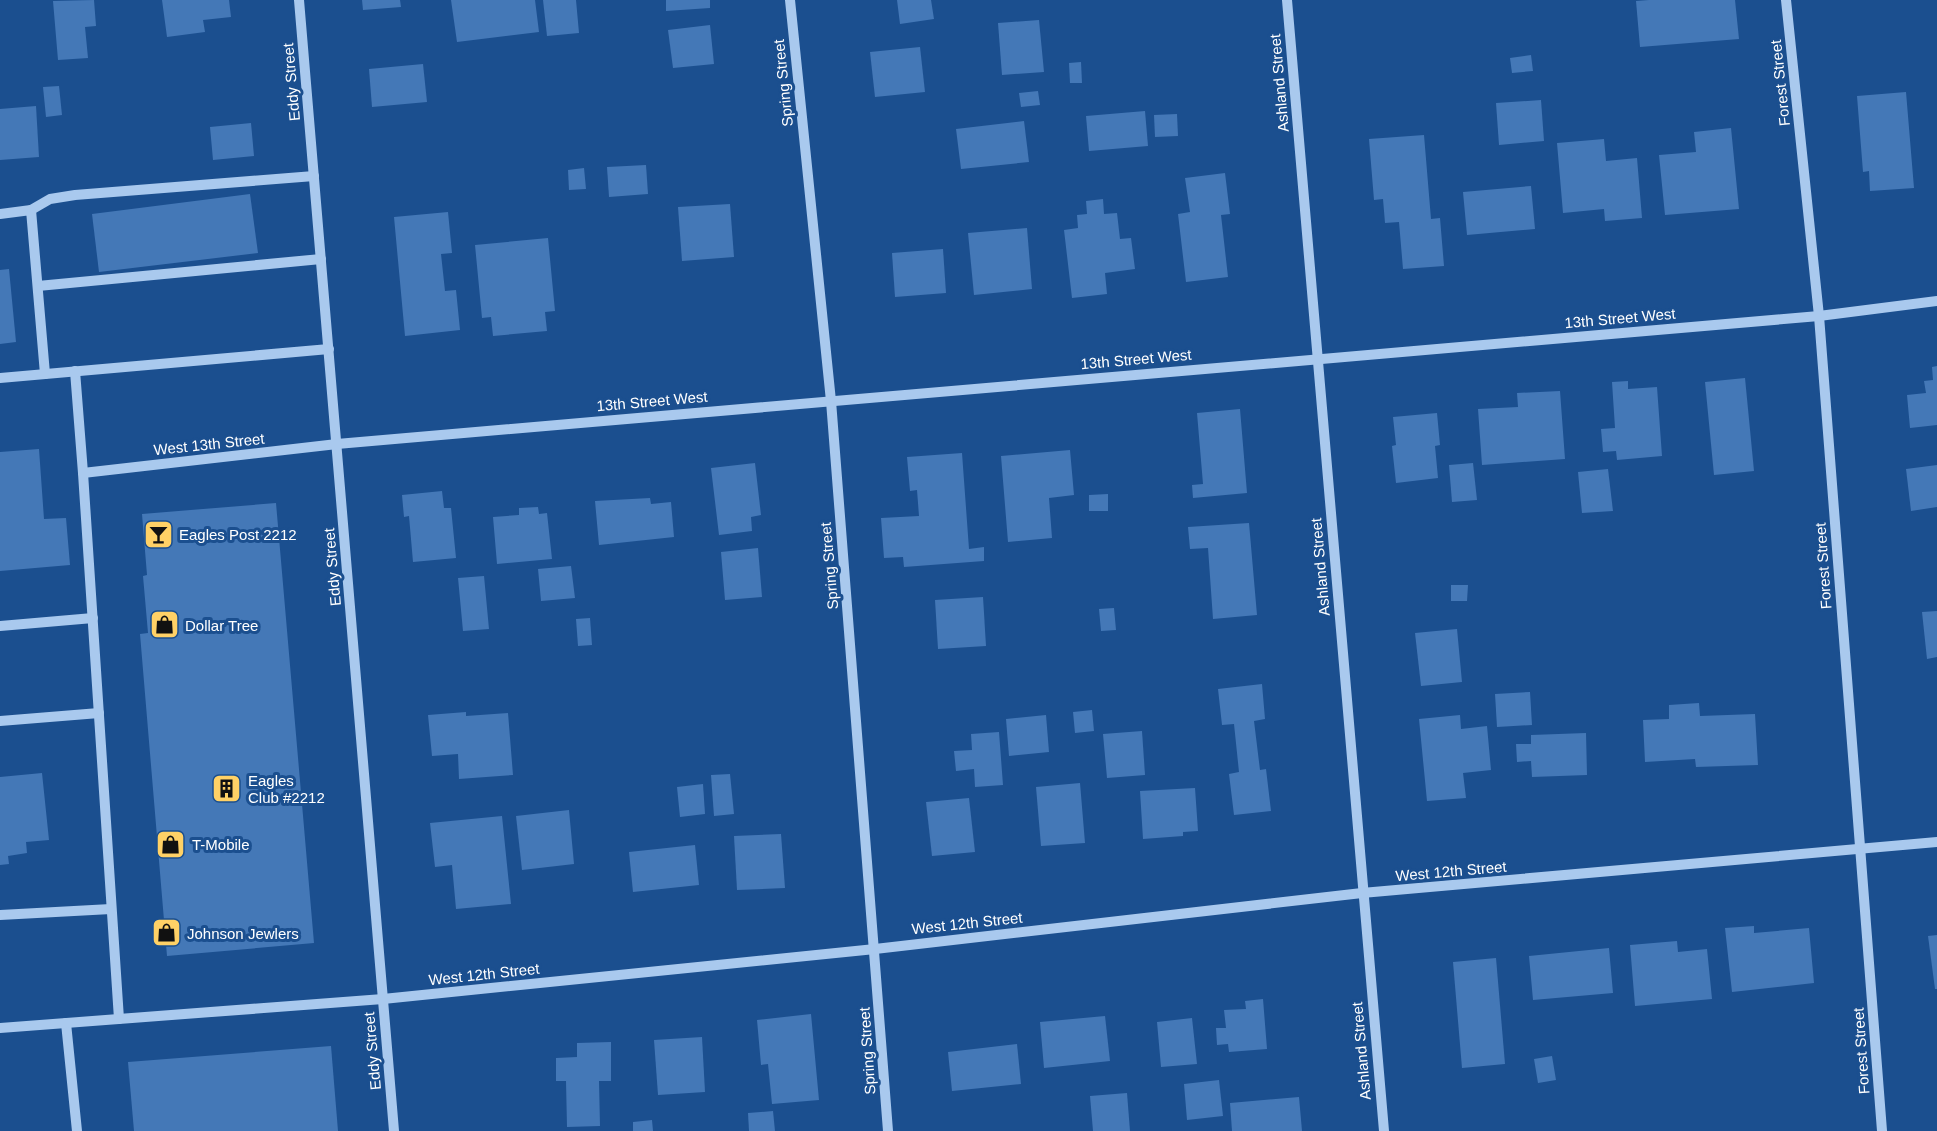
<svg xmlns="http://www.w3.org/2000/svg" width="1937" height="1131" font-family="Arial,sans-serif">
  <rect width="100%" height="100%" fill="#1b4f8f"/>
  <g fill="#4478b7">
    <path d="M94 0 96 26 85 27 88 58 58 60 53 1Z"/>
    <path d="M162 0H229L231 17 203 20 205 32 167 37Z"/>
    <path d="M362 0H400L401 7 363 10Z"/>
    <path d="M451 0H535L539 32 457 42Z"/>
    <path d="M543 0H576L579 33 547 36Z"/>
    <path d="M666 0H710V8L666 11Z"/>
    <path d="M897 0H931L934 19 900 24Z"/>
    <path d="M1649 0H1735L1739 39 1640 47 1636 1Z"/>
    <path d="M1039 20 1044 72 1002 75 998 23Z"/>
    <path d="M710 25 714 64 673 68 668 30Z"/>
    <path d="M920 47 925 92 875 97 870 52Z"/>
    <path d="M1531 55 1533 71 1512 73 1510 58Z"/>
    <path d="M1081 62 1082 83H1070L1069 63Z"/>
    <path d="M423 64 427 102 372 107 369 69Z"/>
    <path d="M59 86 62 115 46 117 43 87Z"/>
    <path d="M1038 91 1040 105 1021 107 1019 93Z"/>
    <path d="M1906 92 1914 188 1870 191 1869 171 1863 172 1857 96Z"/>
    <path d="M1541 100 1544 141 1499 145 1496 103Z"/>
    <path d="M36 106 39 157 0 160V109Z"/>
    <path d="M1145 111 1148 146 1089 151 1086 116Z"/>
    <path d="M1177 114 1178 136 1155 137 1154 115Z"/>
    <path d="M1024 121 1029 162 961 169 956 129Z"/>
    <path d="M251 123 254 156 213 160 210 127Z"/>
    <path d="M1731 128 1739 209 1665 215 1659 155 1696 152 1694 132Z"/>
    <path d="M1424 135 1431 219 1440 218 1444 266 1403 269 1399 222 1385 223 1383 199 1374 200 1369 139Z"/>
    <path d="M1604 139 1606 161 1637 158 1642 218 1605 221 1604 209 1563 213 1557 143Z"/>
    <path d="M646 165 648 194 609 197 607 167Z"/>
    <path d="M584 168 586 189 569 190 568 170Z"/>
    <path d="M1225 173 1230 214 1221 215 1228 277 1186 282 1178 214 1190 212 1185 178Z"/>
    <path d="M1531 186 1535 229 1467 235 1463 192Z"/>
    <path d="M250 194 258 253 99 272 92 214Z"/>
    <path d="M1103 199 1104 214 1117 213 1120 239 1131 238 1135 269 1105 273 1107 294 1072 298 1064 230 1078 228 1077 215 1087 214 1086 201Z"/>
    <path d="M730 204 734 257 682 261 678 207Z"/>
    <path d="M448 212 452 253 441 254 445 291 456 290 460 330 405 336 394 217Z"/>
    <path d="M1027 228 1032 289 974 295 968 233Z"/>
    <path d="M548 238 555 311 545 312 547 331 493 336 491 317 482 318 475 245Z"/>
    <path d="M943 249 946 293 895 297 892 253Z"/>
    <path d="M9 269 16 342 0 344V270Z"/>
    <path d="M1937 366V425L1910 428 1907 395 1926 393 1924 381 1933 380 1932 367Z"/>
    <path d="M1745 378 1754 471 1714 475 1705 382Z"/>
    <path d="M1628 381V389L1657 387 1662 456 1617 460 1616 451 1603 452 1601 429 1615 428 1612 382Z"/>
    <path d="M1560 391 1565 459 1482 465 1478 409 1518 407 1517 393Z"/>
    <path d="M1240 409 1247 493 1193 498 1192 485 1203 484 1197 413Z"/>
    <path d="M1437 413 1440 445 1435 446 1438 478 1396 483 1392 446 1396 445 1393 417Z"/>
    <path d="M39 449 44 519 66 518 70 565 0 571V452Z"/>
    <path d="M1070 450 1074 495 1049 498 1052 538 1008 542 1001 456Z"/>
    <path d="M962 453 969 549 984 547V561L904 567 903 557 884 558 881 518 919 516 917 490 910 491 907 457Z"/>
    <path d="M755 463 761 515 751 517 752 531 719 535 711 468Z"/>
    <path d="M1473 463 1477 500 1452 502 1449 465Z"/>
    <path d="M1937 465V507L1911 511 1906 469Z"/>
    <path d="M1608 469 1613 511 1582 513 1578 472Z"/>
    <path d="M442 491 444 508H451L456 558 413 562 409 516 404 517 402 495Z"/>
    <path d="M1108 494V511H1089V495Z"/>
    <path d="M650 498 651 504 671 502 674 537 599 545 595 501Z"/>
    <path d="M276 503 314 943 167 956 140 634 148 633 143 576 147 575 142 514Z"/>
    <path d="M538 507 539 514 547 513 552 559 497 564 493 517 519 515V508Z"/>
    <path d="M1249 523 1257 615 1213 619 1208 548 1190 549 1188 527Z"/>
    <path d="M758 548 762 597 725 600 721 552Z"/>
    <path d="M571 566 575 598 541 601 538 569Z"/>
    <path d="M484 576 489 629 463 631 458 578Z"/>
    <path d="M1451 585H1468L1467 601H1451Z"/>
    <path d="M983 597 986 646 938 649 935 600Z"/>
    <path d="M1114 608 1116 630 1101 631 1099 609Z"/>
    <path d="M1937 611V657L1927 659 1922 612Z"/>
    <path d="M590 618 592 645 578 646 576 619Z"/>
    <path d="M1457 629 1462 682 1421 686 1415 633Z"/>
    <path d="M1262 684 1265 719 1254 721 1260 770 1266 769 1271 811 1234 815 1229 774 1239 772 1234 724 1222 725 1218 689Z"/>
    <path d="M1530 692 1532 725 1497 727 1495 694Z"/>
    <path d="M1699 703 1700 716 1755 714 1758 765 1696 767 1695 759 1645 762 1643 720 1669 719V705Z"/>
    <path d="M1092 710 1094 731 1075 733 1073 712Z"/>
    <path d="M466 712V716L508 713 513 775 459 779 458 754 432 756 428 715Z"/>
    <path d="M1046 715 1049 752 1009 756 1006 719Z"/>
    <path d="M1460 715 1461 729 1487 726 1491 770 1463 773 1466 798 1427 801 1419 719Z"/>
    <path d="M1142 731 1145 775 1107 778 1103 734Z"/>
    <path d="M999 732 1003 785 975 787 974 769 956 771 954 751 972 750 971 734Z"/>
    <path d="M1586 733 1587 775 1532 777 1531 761 1517 762 1516 744H1531V735Z"/>
    <path d="M42 773 49 840 26 842 27 853 8 856 9 864 0 865V777Z"/>
    <path d="M730 774 734 814 714 816 711 775Z"/>
    <path d="M1080 783 1085 843 1041 846 1036 787Z"/>
    <path d="M703 784 705 814 680 817 677 787Z"/>
    <path d="M1195 788 1198 831 1183 832V836L1143 839 1140 791Z"/>
    <path d="M969 798 975 852 932 856 926 802Z"/>
    <path d="M569 810 574 864 522 870 516 816Z"/>
    <path d="M502 816 511 904 456 909 452 865 435 867 430 823Z"/>
    <path d="M781 834 785 888 737 890 734 836Z"/>
    <path d="M695 845 699 885 633 892 629 852Z"/>
    <path d="M1754 926V933L1809 928 1814 983 1732 992 1725 928Z"/>
    <path d="M1937 935V989H1935L1928 936Z"/>
    <path d="M1677 941 1678 952 1707 949 1712 999 1635 1006 1630 945Z"/>
    <path d="M1609 948 1613 993 1533 1000 1529 956Z"/>
    <path d="M1496 958 1505 1064 1462 1068 1453 962Z"/>
    <path d="M1263 999 1267 1049 1229 1052 1228 1044 1217 1045 1216 1028H1226L1224 1010 1246 1009 1245 1001Z"/>
    <path d="M811 1014 819 1100 772 1104 768 1064 761 1065 757 1020Z"/>
    <path d="M1105 1016 1110 1061 1044 1068 1040 1022Z"/>
    <path d="M1192 1018 1197 1064 1161 1067 1157 1022Z"/>
    <path d="M702 1037 705 1092 658 1095 654 1040Z"/>
    <path d="M611 1042V1081H599L600 1126 567 1127 566 1081H556V1058L577 1057V1043Z"/>
    <path d="M1017 1044 1021 1084 952 1091 948 1052Z"/>
    <path d="M331 1046 338 1131H134L128 1062Z"/>
    <path d="M1552 1056 1556 1080 1538 1083 1534 1059Z"/>
    <path d="M1219 1080 1223 1116 1187 1120 1184 1084Z"/>
    <path d="M1127 1093 1130 1131H1093L1090 1096Z"/>
    <path d="M1299 1097 1302 1131H1232L1230 1103Z"/>
    <path d="M773 1111 775 1131H749L748 1113Z"/>
    <path d="M652 1120 653 1131H633V1122Z"/>
  </g>
  <g fill="none" stroke-linecap="round" stroke-linejoin="round">
    <g stroke="#a9c9ee" stroke-width="10">
      <path d="M299 0 394 1131"/>
      <path d="M790 0 831 401 888 1131"/>
      <path d="M1287 0 1384 1131"/>
      <path d="M1786 0 1819 316 1882 1131"/>
      <path d="M31 210 50 199 75 195 314 176"/>
      <path d="M0 214 31 210 45 374"/>
      <path d="M38 286 321 259"/>
      <path d="M75 371 83 473 119 1019"/>
      <path d="M0 378 329 349"/>
      <path d="M83 473 337 444 1819 316 1937 301"/>
      <path d="M0 626 93 618"/>
      <path d="M0 721 99 713"/>
      <path d="M0 915 111 909"/>
      <path d="M66 1023 77 1131"/>
      <path d="M0 1028 383 999 875 949 1362 893 1937 842"/>
    </g>
  </g>
  <defs>
    <symbol id="bar-square" viewBox="-11 -11 22 22"><rect x="-9" y="-9" width="18" height="18" rx="4" fill="#ffd166" stroke="#1b4f8f"/><path d="M-6-5H6L.8 .8V4.5H3.5V6h-7V4.5H-.8V.8Z" fill="#111"/></symbol>
    <symbol id="shop-square" viewBox="-11 -11 22 22"><rect x="-9" y="-9" width="18" height="18" rx="4" fill="#ffd166" stroke="#1b4f8f"/><path d="M-5-2.5h2.3a2.7 3.5 0 0 1 5.4 0H5L5.5 6h-11ZM-1.5-2.5h3a1.5 2.3 0 0 0-3 0Z" fill="#111"/></symbol>
    <symbol id="building-square" viewBox="-11 -11 22 22"><rect x="-9" y="-9" width="18" height="18" rx="4" fill="#ffd166" stroke="#1b4f8f"/><path d="M-4-6H4V6H1V3H-1V6H-4ZM-2.5-4.3h1.7v1.8h-1.7ZM.8-4.3h1.7v1.8H.8ZM-2.5-1h1.7V.8h-1.7ZM.8-1h1.7V.8H.8Z" fill="#111"/></symbol>
  </defs>
  <g fill-rule="evenodd">
    <use href="#bar-square" x="142" y="518" width="33" height="33"/>
    <use href="#shop-square" x="148" y="608" width="33" height="33"/>
    <use href="#building-square" x="210" y="772" width="33" height="33"/>
    <use href="#shop-square" x="154" y="828" width="33" height="33"/>
    <use href="#shop-square" x="150" y="916" width="33" height="33"/>
  </g>
  <g text-anchor="middle" dominant-baseline="central" stroke-width="6" stroke-linejoin="round" paint-order="stroke">
    <g font-size="15" fill="#fff" stroke="#1b4f8f">
      <text transform="translate(291 82) rotate(-95)">Eddy Street</text>
      <text transform="translate(783 83) rotate(-96)">Spring Street</text>
      <text transform="translate(1279 83) rotate(-95)">Ashland Street</text>
      <text transform="translate(1780 83) rotate(-96)">Forest Street</text>
      <text transform="translate(1620 318) rotate(-5)">13th Street West</text>
      <text transform="translate(1136 359) rotate(-5)">13th Street West</text>
      <text transform="translate(652 401) rotate(-5)">13th Street West</text>
      <text transform="translate(209 444) rotate(-6)">West 13th Street</text>
      <text transform="translate(829 566) rotate(-95)">Spring Street</text>
      <text transform="translate(1823 566) rotate(-94)">Forest Street</text>
      <text transform="translate(332 567) rotate(-95)">Eddy Street</text>
      <text transform="translate(1320 567) rotate(-95)">Ashland Street</text>
      <text transform="translate(1451 871) rotate(-5)">West 12th Street</text>
      <text transform="translate(967 923) rotate(-6)">West 12th Street</text>
      <text transform="translate(484 974) rotate(-6)">West 12th Street</text>
      <text transform="translate(372 1051) rotate(-95)">Eddy Street</text>
      <text transform="translate(867 1051) rotate(-94)">Spring Street</text>
      <text transform="translate(1361 1051) rotate(-95)">Ashland Street</text>
      <text transform="translate(1861 1051) rotate(-94)">Forest Street</text>
    </g>
    <g font-size="15" fill="#fff" stroke="#1b4f8f" text-anchor="start">
      <text x="179" y="534">Eagles Post 2212</text>
      <text x="185" y="625">Dollar Tree</text>
      <text x="248" y="780">Eagles<tspan x="248" dy="17">Club #2212</tspan></text>
      <text x="192" y="844">T-Mobile</text>
      <text x="187" y="933">Johnson Jewlers</text>
    </g>
  </g>
</svg>
